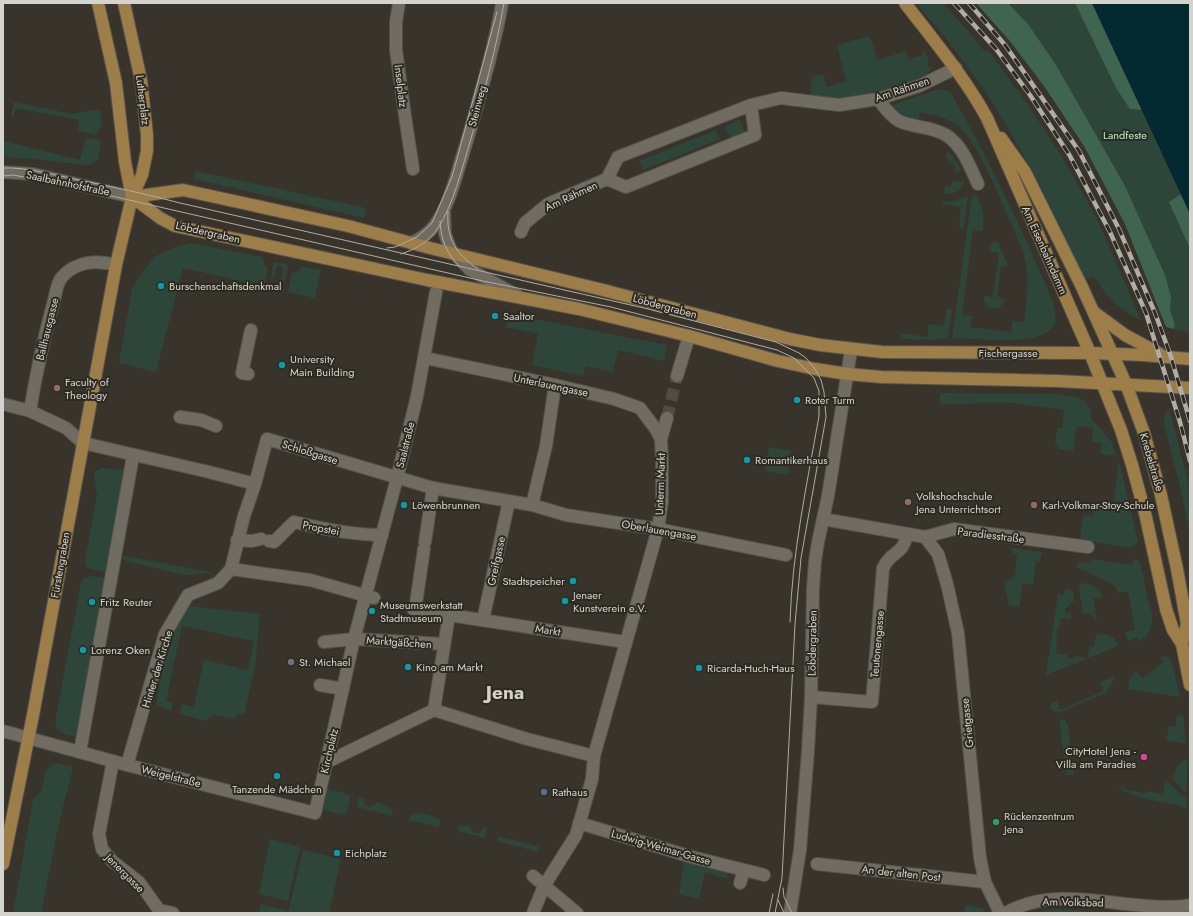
<svg xmlns="http://www.w3.org/2000/svg" width="1193" height="916" font-family="Jost,sans-serif">
  <rect width="100%" height="100%" fill="#38342b"/>
  <g fill="#2e4539">
    <path d="M916 3H943L968 31 985 52 988 50C1029 105 1068 161 1098 222 1114 254 1126 288 1141 320 1118 309 1107 298 1094 276L1084 280C1054 213 1022 145 980 84 960 56 939 29 916 3Z"/>
    <path d="M1008 3H1075L1130 108 1142 110 1181 194 1169 202 1190 249V332L1174 329 1175 325 1170 309 1171 297 1028 24Z"/>
    <path d="M869 36 873 44 877 60 906 51 909 59 923 55 921 47 929 60 928 66 932 67 928 73 917 79 877 92 839 99 810 95 812 77 823 74 827 87 846 81 837 45Z"/>
    <path d="M940 89 950 91 982 149 1021 229 1050 295C1053 304 1058 316 1054 325 1050 332 1041 336 1033 338 1010 342 977 339 952 338L972 195 976 194 983 213V231L973 230 962 315 972 316 970 327 1011 332 1012 321 1024 322C1026 303 1029 284 1026 264 1023 249 1016 235 1010 221 998 195 980 146 959 127 947 117 935 115 920 113L918 121 905 118 892 110 891 105Z"/>
    <path d="M14 102 72 114 100 109 102 124 96 135 78 131 79 120 16 108 13 118 11 116Z"/>
    <path d="M740 120 745 132 730 138 725 126Z"/>
    <path d="M716 130 720 139 643 170 639 161Z"/>
    <path d="M3 131 5 133 4 141 80 160 86 138 101 140 98 159 92 164 85 165 33 159 3 157Z"/>
    <path d="M948 150 956 161 962 172 954 171 955 164 948 163 949 159H946Z"/>
    <path d="M196 171 366 208 364 218 194 179Z"/>
    <path d="M952 180 965 182C960 191 954 194 944 194L945 186 951 187Z"/>
    <path d="M968 196 964 227H959L961 207 942 204 943 201 951 202Z"/>
    <path d="M994 241 998 242 1008 266H1001L997 297 1006 299 1000 307C991 311 983 306 984 296L993 297 999 253 989 252 990 246Z"/>
    <path d="M190 243 263 257 264 264 268 268 264 286 183 268 156 372 119 363 132 289 139 276 156 256 178 246Z"/>
    <path d="M274 262 288 265 285 281 281 280 283 268 280 265 277 266 274 279 271 278Z"/>
    <path d="M301 266 321 270 315 298 288 292 292 273 299 271Z"/>
    <path d="M947 309H952L948 339 930 340 900 339 901 333 928 337V324L944 326Z"/>
    <path d="M509 314 667 345 664 361 618 350 613 372 586 366 583 376 532 365 538 334 506 327Z"/>
    <path d="M940 393 1058 394 1078 397 1085 401 1089 407 1091 411V418L1111 441 1117 456 1100 454 1102 443 1092 442 1093 428 1077 426 1073 451 1058 449 1059 445 1055 444 1057 428H1062L1064 410 1010 403 940 404Z"/>
    <path d="M1169 408 1190 489V535L1180 486 1164 424 1165 414Z"/>
    <path d="M769 447 791 451 788 475 765 471Z"/>
    <path d="M1119 460 1138 542 1130 548 1080 540 1083 515 1093 516 1094 503 1113 505Z"/>
    <path d="M102 468 126 470 107 571 105 572 87 568 85 560 97 495 94 479 95 471Z"/>
    <path d="M1011 548 1042 552 1040 561H1036L1033 585 1023 583 1019 607 1009 605 1004 584 1015 575 1017 554 1012 553Z"/>
    <path d="M120 555 216 573 185 575 126 561Z"/>
    <path d="M1091 559 1132 565 1134 559 1140 562 1152 617C1152 629 1149 634 1140 641L1137 637 1128 641 1125 632 1135 630 1128 591 1118 593 1116 587 1110 583 1078 568 1077 562 1091 563Z"/>
    <path d="M90 576 104 578 106 581 81 737 66 735 57 729 55 722 81 583 82 579Z"/>
    <path d="M1083 583C1091 583 1101 588 1103 597L1093 599 1097 620 1096 621 1090 614 1083 613 1079 590 1080 585Z"/>
    <path d="M1065 589 1070 590 1073 592 1074 601 1064 610 1068 614 1071 612V619L1061 618 1060 626H1058L1056 643H1057L1056 653 1067 655 1068 658 1072 659 1075 656 1088 658 1089 647H1094L1096 634C1109 635 1113 633 1118 646L1046 675 1058 594 1063 595Z"/>
    <path d="M189 606 260 614 255 667 244 715 237 713 234 719 213 715 206 721 179 714 182 704 194 707 204 660 248 670 254 641 182 626 166 701 173 702 171 711 156 706 167 643 175 623Z"/>
    <path d="M1164 656 1168 657 1172 662 1180 697 1128 689 1130 677 1136 671 1142 678 1164 662 1161 658Z"/>
    <path d="M1114 677 1112 684 1105 693 1060 712 1054 711 1050 707 1052 703 1057 700 1060 710 1103 691 1100 682Z"/>
    <path d="M1177 715 1183 716 1186 744 1166 740 1169 726 1175 727Z"/>
    <path d="M1059 719 1065 720 1068 724 1074 775H1066Z"/>
    <path d="M1188 758 1186 793 1173 779C1175 768 1178 764 1188 758Z"/>
    <path d="M54 763 73 767 59 823 41 913H13L33 800 41 791 46 770Z"/>
    <path d="M1165 779 1176 790 1186 798 1187 809H1184L1179 805C1164 802 1127 798 1118 786L1125 788V790L1145 793 1146 791 1163 794Z"/>
    <path d="M328 789 351 795 346 815 323 810Z"/>
    <path d="M359 797 364 798V804L369 807 375 805 376 802 384 804 393 810 392 816 357 807Z"/>
    <path d="M419 813 430 815 440 820 439 827 409 820 410 815Z"/>
    <path d="M470 825V828L475 833C480 833 482 831 484 827L487 828 485 838 457 831 458 826Z"/>
    <path d="M498 836 540 847 538 852 497 841Z"/>
    <path d="M270 839 300 847 288 901 259 894Z"/>
    <path d="M303 850 341 859 329 913H288Z"/>
    <path d="M684 861 728 873 727 879 705 872 699 899 679 894Z"/>
    <path d="M261 904 286 910 285 913H259Z"/>
    <path d="M965 905 984 909 983 913H964Z"/>
    <path d="M1060 909 1104 913H1036L1047 910Z"/>
  </g>
  <g fill="#3f6551">
    <path d="M976 3H1008L1028 24 1056 65 1125 186 1165 275 1171 297 1170 309 1175 325 1174 329 1166 327 1125 224 1084 146 1044 86 1009 40Z"/>
    <path d="M1075 3H1092L1142 110 1130 109 1116 88Z"/>
    <path d="M1181 194 1190 214V249L1169 202Z"/>
  </g>
  <path fill="#032931" d="M1092 3H1190V214Z"/>
  <g fill="none" stroke-linecap="round" stroke-linejoin="round">
    <path stroke="#504c43" stroke-width="12" stroke-dasharray="12 6" stroke-linecap="butt" d="M667 418 677 376"/>
    <defs>
      <g id="minor">
        <path d="M399 3 396 22V50L405 116 413 169"/>
        <path d="M878 99C884 107 890 116 899 121 914 128 931 126 946 135 963 146 970 167 978 184"/>
        <path d="M751 105 755 135 626 187 607 179 618 157 751 105 781 98 839 105 878 99 919 86 956 68"/>
        <path d="M3 172 33 174 132 197"/>
        <path d="M444 210 445 234 451 250 469 269 518 296"/>
        <path d="M521 232 525 223 548 204 607 179"/>
        <path d="M411 243C421 239 429 233 435 225 449 206 456 176 463 154 472 125 480 95 488 66 493 45 499 24 502 3"/>
        <path d="M425 358 555 385 614 399 640 408 655 428 661 439"/>
        <path d="M248 374 242 373 251 330"/>
        <path d="M677 376 689 336"/>
        <path d="M3 404 30 411 66 428 83 443 209 472 255 484 244 516 231 569"/>
        <path d="M30 411C36 374 44 337 54 300 56 293 57 282 62 277 76 261 97 260 116 265"/>
        <path d="M180 417 201 420 216 426"/>
        <path d="M255 484 267 439 433 488 532 505 566 515 658 529 786 555"/>
        <path d="M532 505 546 446 555 385"/>
        <path d="M823 519 925 537 954 529 1088 547"/>
        <path d="M925 537 938 554 947 584 958 633 980 858 985 882 1000 913"/>
        <path d="M237 540 252 541 261 539"/>
        <path d="M269 541 274 542 294 522C323 529 352 535 382 535"/>
        <path d="M425 542 433 488"/>
        <path d="M231 569 310 580 374 598"/>
        <path d="M413 609 449 615"/>
        <path d="M415 610 424 549"/>
        <path d="M483 620 509 501"/>
        <path d="M324 642 354 639 444 644"/>
        <path d="M320 685 343 689"/>
        <path d="M811 697 872 702 883 568C885 564 888 560 891 557 901 549 904 548 907 534"/>
        <path d="M434 710 449 615 625 642"/>
        <path d="M3 731 127 765 315 813 354 639 397 478 417 396 436 292"/>
        <path d="M80 752 133 456"/>
        <path d="M113 761 99 834 102 849 112 861 139 882 159 910 173 913"/>
        <path d="M327 762 434 710 527 739 594 756"/>
        <path d="M127 765 165 634 188 595 218 583 231 569"/>
        <path d="M579 823 692 857 764 875"/>
        <path d="M817 864 985 882"/>
        <path d="M533 876 577 913"/>
        <path d="M740 883 744 870"/>
        <path d="M533 913 544 886 576 835 592 779 594 756 658 529 662 502V461L661 439 667 418"/>
        <path d="M790 913 800 850 808 751 811 697 813 589 815 561 818 542 828 496 851 350"/>
        <path d="M1006 913C1048 888 1101 903 1147 906 1161 907 1177 908 1190 905"/>
      </g>
      <g id="major">
        <path d="M98 3 116 83 125 162 132 197"/>
        <path d="M905 3C934 41 964 76 987 118L1090 353 1121 430 1132 465 1145 513 1166 609 1173 630 1182 644 1190 685"/>
        <path d="M1001 138 1025 172 1082 287 1126 384 1144 433 1161 495 1177 569 1187 624 1182 644"/>
        <path d="M132 197 160 218 175 226 427 280 579 309 689 336 778 361 815 369 848 374 881 377 1058 381 1190 388"/>
        <path d="M132 197 183 190 348 226 430 248 603 290 790 339 820 345 882 352 1090 353 1143 355 1190 359"/>
        <path d="M1095 313 1125 335 1160 354"/>
        <path d="M3 864 33 715 116 265 132 197 142 175 147 151V135L141 80 124 3"/>
      </g>
    </defs>
    <use href="#minor" stroke="#56524b" stroke-width="14"/>
    <use href="#major" stroke="#56524b" stroke-width="14"/>
    <use href="#minor" stroke="#706c62" stroke-width="12"/>
    <use href="#major" stroke="#9d7d48" stroke-width="12"/>
    <g stroke="#afada6" stroke-width="1">
      <path d="M3 168C28 167 54 175 79 180 113 187 147 194 180 203L644 308 776 342 799 353 806 358 815 369 821 380 824 392 826 417 801 558 795 624 782 878 775 913"/>
      <path d="M3 176 13 175 46 181 483 281 611 307 777 350 794 358 814 378 819 391V416C807 484 792 553 790 622"/>
      <path d="M448 211C446 239 456 254 478 269"/>
      <path d="M440 221C441 241 447 254 460 267"/>
      <path d="M387 248 395 247 417 237 432 223 452 177 497 12"/>
      <path d="M401 254C416 249 429 242 438 228 454 203 461 171 470 142 483 96 496 50 504 3"/>
      <path d="M783 888 784 897 792 913"/>
      <path d="M778 900 784 913"/>
      <path d="M769 913 773 894"/>
    </g>
    <defs>
      <g id="rail">
        <path d="M954 3 996 49 1030 95 1070 156 1110 232 1146 313 1180 422 1190 461"/>
        <path d="M969 3 1005 45 1079 151 1119 229 1155 313 1170 354 1190 421"/>
      </g>
    </defs>
    <use href="#rail" stroke="#afada6" stroke-width="4.5"/>
    <use href="#rail" stroke="#2d2a21" stroke-width="3" stroke-dasharray="9" stroke-linecap="butt"/>
  </g>
  <g fill="#0f9aa8" stroke="#2d2a21" stroke-width="1.5">
    <circle cx="161" cy="286" r="4"/>
    <circle cx="495" cy="316" r="4"/>
    <circle cx="282" cy="365" r="4"/>
    <circle cx="797" cy="400" r="4"/>
    <circle cx="747" cy="460" r="4"/>
    <circle cx="404" cy="505" r="4"/>
    <circle cx="573" cy="581" r="4"/>
    <circle cx="565" cy="601" r="4"/>
    <circle cx="92" cy="602" r="4"/>
    <circle cx="372" cy="611" r="4"/>
    <circle cx="83" cy="650" r="4"/>
    <circle cx="408" cy="667" r="4"/>
    <circle cx="699" cy="668" r="4"/>
    <circle cx="277" cy="776" r="4"/>
    <circle cx="337" cy="853" r="4"/>
  </g>
  <g fill="#8d6e63" stroke="#2d2a21" stroke-width="1.5">
    <circle cx="57" cy="388" r="4"/>
    <circle cx="908" cy="502" r="4"/>
    <circle cx="1034" cy="505" r="4"/>
  </g>
  <circle fill="#6b7280" stroke="#2d2a21" stroke-width="1.5" cx="291" cy="662" r="4"/>
  <circle fill="#d1479c" stroke="#2d2a21" stroke-width="1.5" cx="1144" cy="757" r="4"/>
  <circle fill="#5c6f8a" stroke="#2d2a21" stroke-width="1.5" cx="544" cy="792" r="4"/>
  <circle fill="#2e9e5b" stroke="#2d2a21" stroke-width="1.5" cx="996" cy="822" r="4"/>
  <g text-anchor="middle" dominant-baseline="central" stroke-width="4" stroke-linejoin="round" paint-order="stroke">
    <g font-size="11" fill="#d5d3cd" stroke="#2d2a21">
      <text transform="translate(401 86) rotate(83)">Inselplatz</text>
      <text transform="translate(902 89) rotate(-19)">Am Rähmen</text>
      <text transform="translate(143 100) rotate(83)">Lutherplatz</text>
      <text transform="translate(477 106) rotate(-75)">Steinweg</text>
      <text transform="translate(68 183) rotate(12)">Saalbahnhofstraße</text>
      <text transform="translate(571 196) rotate(-25)">Am Rähmen</text>
      <text transform="translate(208 232) rotate(13)">Löbdergraben</text>
      <text transform="translate(1045 250) rotate(66)">Am Eisenbahndamm</text>
      <text transform="translate(665 306) rotate(15)">Löbdergraben</text>
      <text transform="translate(47 329) rotate(-76)">Ballhausgasse</text>
      <text x="1008" y="353">Fischergasse</text>
      <text transform="translate(551 385) rotate(12)">Unterlauengasse</text>
      <text transform="translate(405 445) rotate(-76)">Saalstraße</text>
      <text transform="translate(310 452) rotate(17)">Schloßgasse</text>
      <text transform="translate(1152 462) rotate(74)">Knebelstraße</text>
      <text transform="translate(660 484) rotate(-88)">Unterm Markt</text>
      <text transform="translate(321 528) rotate(11)">Propstei</text>
      <text transform="translate(659 530) rotate(10)">Oberlauengasse</text>
      <text transform="translate(991 535) rotate(7)">Paradiesstraße</text>
      <text transform="translate(496 561) rotate(-78)">Greifgasse</text>
      <text transform="translate(60 565) rotate(-80)">Fürstengraben</text>
      <text transform="translate(548 630) rotate(9)">Markt</text>
      <text transform="translate(399 642) rotate(4)">Marktgäßchen</text>
      <text transform="translate(812 643) rotate(-89)">Löbdergraben</text>
      <text transform="translate(877 644) rotate(-85)">Teutonengasse</text>
      <text transform="translate(157 669) rotate(-73)">Hinter der Kirche</text>
      <text transform="translate(967 723) rotate(-96)">Grietgasse</text>
      <text transform="translate(329 751) rotate(-77)">Kirchplatz</text>
      <text transform="translate(171 776) rotate(14)">Weigelstraße</text>
      <text transform="translate(661 847) rotate(16)">Ludwig-Weimar-Gasse</text>
      <text transform="translate(125 873) rotate(45)">Jenergasse</text>
      <text transform="translate(901 873) rotate(6)">An der alten Post</text>
      <text transform="translate(1073 902) rotate(1)">Am Volksbad</text>
    </g>
    <g font-size="11" fill="#aef1cc" stroke="#2d2a21">
      <text x="1125" y="135">Landfeste</text>
    </g>
    <g font-size="11" fill="#d5d3cd" stroke="#2d2a21" text-anchor="start">
      <text x="169" y="286">Burschenschaftsdenkmal</text>
      <text x="503" y="316">Saaltor</text>
      <text x="290" y="359">University<tspan x="290" dy="13">Main Building</tspan></text>
      <text x="65" y="382">Faculty of<tspan x="65" dy="13">Theology</tspan></text>
      <text x="805" y="400">Roter Turm</text>
      <text x="755" y="460">Romantikerhaus</text>
      <text x="916" y="496">Volkshochschule<tspan x="916" dy="13">Jena Unterrichtsort</tspan></text>
      <text x="412" y="505">Löwenbrunnen</text>
      <text x="1042" y="505">Karl-Volkmar-Stoy-Schule</text>
      <text x="565" y="581" text-anchor="end">Stadtspeicher</text>
      <text x="573" y="595">Jenaer<tspan x="573" dy="13">Kunstverein e.V.</tspan></text>
      <text x="100" y="602">Fritz Reuter</text>
      <text x="380" y="605">Museumswerkstatt<tspan x="380" dy="13">Stadtmuseum</tspan></text>
      <text x="91" y="650">Lorenz Oken</text>
      <text x="299" y="662">St. Michael</text>
      <text x="416" y="667">Kino am Markt</text>
      <text x="707" y="668">Ricarda-Huch-Haus</text>
      <text x="1136" y="751" text-anchor="end">CityHotel Jena -<tspan x="1136" dy="13">Villa am Paradies</tspan></text>
      <text x="277" y="789" text-anchor="middle">Tanzende Mädchen</text>
      <text x="552" y="792">Rathaus</text>
      <text x="1004" y="816">Rückenzentrum<tspan x="1004" dy="13">Jena</tspan></text>
      <text x="345" y="853">Eichplatz</text>
    </g>
    <g font-size="19" font-weight="bold" fill="#d6d1c6" stroke="#2d2a21">
      <text x="505" y="692">Jena</text>
    </g>
  </g>
  <rect width="1193" height="916" fill="none" stroke="#d5d3cd" stroke-width="8"/>
</svg>
